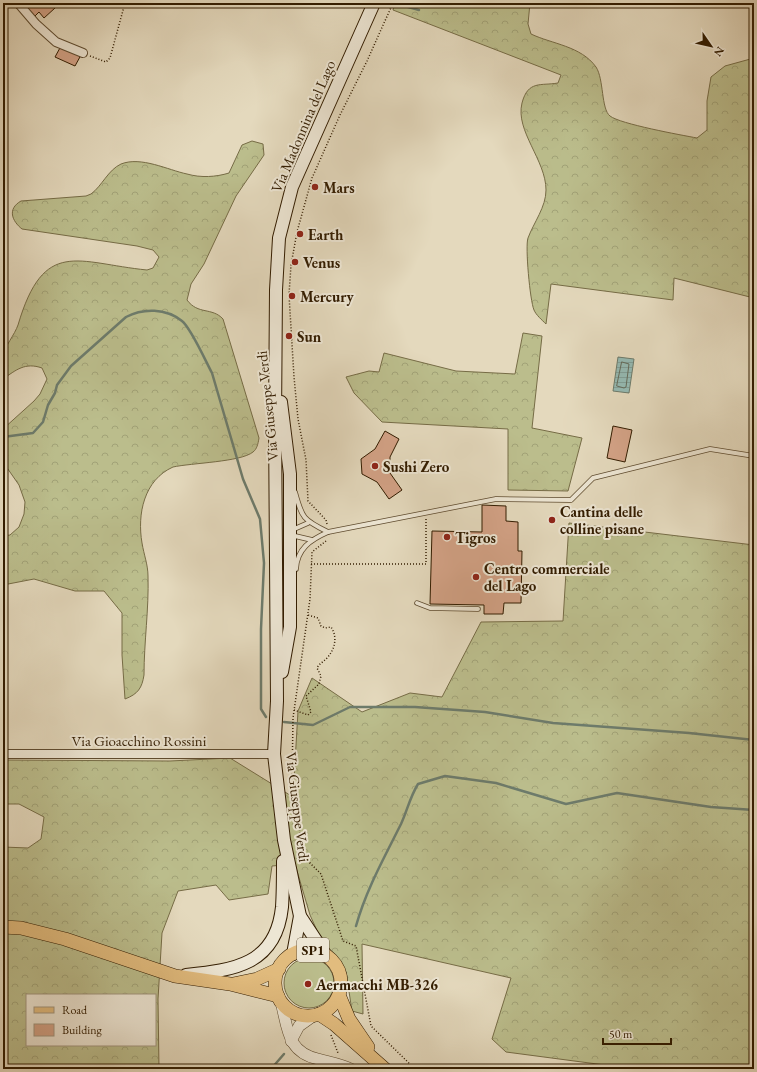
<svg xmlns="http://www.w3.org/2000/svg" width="757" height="1072" font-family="'EB Garamond',serif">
  <defs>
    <pattern id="forest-crowns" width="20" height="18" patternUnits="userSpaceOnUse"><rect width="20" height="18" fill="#bbbd8c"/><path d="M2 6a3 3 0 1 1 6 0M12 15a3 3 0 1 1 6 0" fill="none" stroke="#a1a277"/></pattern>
    <pattern id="water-rules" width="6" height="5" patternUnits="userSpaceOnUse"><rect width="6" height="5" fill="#95bab3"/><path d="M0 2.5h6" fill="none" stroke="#819f98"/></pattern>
  </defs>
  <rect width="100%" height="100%" fill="#e4d9bd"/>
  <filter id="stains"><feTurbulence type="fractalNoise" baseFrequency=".005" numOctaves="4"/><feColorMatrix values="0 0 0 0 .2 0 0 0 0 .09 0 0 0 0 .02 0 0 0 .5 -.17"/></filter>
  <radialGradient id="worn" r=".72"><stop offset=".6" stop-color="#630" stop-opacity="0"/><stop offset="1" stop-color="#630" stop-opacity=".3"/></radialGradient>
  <circle fill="#bbbd8c" stroke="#766c46" cx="309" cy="983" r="25"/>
  <g fill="url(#forest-crowns)" stroke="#766c46" fill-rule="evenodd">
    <path d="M395 3H530L528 24 531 34C552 44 581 46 596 67 604 79 601 109 610 116 620 124 681 135 697 138L707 130V101L711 77 725 66 754 58V298L674 278 673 300 551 284 546 324C542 320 536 315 534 310 530 301 525 246 528 238 534 222 546 207 546 190 546 160 515 131 522 103 528 80 541 86 558 83L561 75 393 10Z"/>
    <path d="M252 141 263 144 264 155 236 196 204 264 191 284 187 300C198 315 212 307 223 319L259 438C258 444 257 449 253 452 241 462 191 463 173 467 144 480 137 514 142 543 144 555 148 565 148 576 149 609 144 642 144 675 142 688 138 694 125 699L122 655V613L104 591H75L34 579 3 585V536L10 535 19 527 24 514 25 502 19 485 3 462V429L34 401 40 394 47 379 42 368C25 362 16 370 3 379 3 372 1 362 3 355 4 348 15 334 18 325 44 237 77 263 147 270L153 268 159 257 153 250 137 246 22 229C12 221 7 209 21 201L86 196 91 194C102 186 108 170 121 164 141 156 168 170 187 174 201 178 216 177 229 173L242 145Z"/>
    <path d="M523 333 542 336 532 428 582 438 568 491 508 490V429L382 422 354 393 346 377 369 371 379 372 384 353 456 371 515 374Z"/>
    <path d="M569 523 754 545V1069H635L506 1052 492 1039 511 978 362 944 363 1014 352 1011 346 972 338 960 324 946 310 915 295 864 272 866 268 894 229 900 216 885 178 891 162 933 158 999 159 1069H3V847L28 848 41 839 44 817 19 804H3V760L170 761 230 758 293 797 298 711 312 678 362 712 410 693 442 697 481 622 563 621ZM27 995H155V1045H27Z"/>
  </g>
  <path fill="url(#water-rules)" stroke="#6d7b6b" d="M618 357 634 359 629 393 613 391Z"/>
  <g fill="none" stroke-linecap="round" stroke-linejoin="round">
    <path stroke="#646b5a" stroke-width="1" d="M622 362 629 364 626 387 624 388 617 386Z"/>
    <g stroke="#6d7b6b" stroke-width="2.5">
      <path d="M394 3 419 10"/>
      <path d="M3 437 33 433 43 422 48 405 55 393 57 385 71 366 126 317C143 308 166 308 182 321 191 328 206 362 212 373L243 479 260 519 264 563 261 629V709L266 717"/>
      <path d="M284 722 313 725 350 707H415L485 712 553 723 689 733 754 740"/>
      <path d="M356 926C366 890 384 858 401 824 407 811 410 797 418 784L445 776 496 783 566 804 617 793 711 807 754 810"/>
      <path d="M271 1069 284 1054"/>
    </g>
  </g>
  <g fill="#d3a286" stroke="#321c00">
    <path d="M21 3H50L55 8 44 18 39 12 34 17Z"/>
    <path d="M61 46 81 55 75 66 55 57Z"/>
    <path d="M613 426 632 430 625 462 607 458Z"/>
    <path d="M385 431 399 439 390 457V473L402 490 389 499 377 482 362 474 361 459 375 449Z"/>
    <path d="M482 505 506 506V521L518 522V551H522L521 603H504L503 614H484V605L430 604 432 531 482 532Z"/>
  </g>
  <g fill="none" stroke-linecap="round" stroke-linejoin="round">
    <defs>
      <g id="service">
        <path d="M295 492C302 518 303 520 328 532"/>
        <path d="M292 530 308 523"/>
        <path d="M293 534 295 536 312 540"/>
        <path d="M296 569C297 549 310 540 328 532L496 499 571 500 593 478 710 449 754 456"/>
        <path d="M417 603 430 608 478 609"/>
      </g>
      <g id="minor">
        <path d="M18 3 36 24 56 42 83 53"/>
        <path d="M3 754H274"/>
      </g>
      <g id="tertiary">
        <path d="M281 1002C288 1029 287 1052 318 1059 329 1062 341 1064 351 1069"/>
        <path d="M291 1041 299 1026 313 1016"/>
      </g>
      <g id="secondary">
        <path d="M281 402 290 474V627L282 672"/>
        <path d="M293 954 300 916"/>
        <path d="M325 954 300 916 284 840 274 754 277 701 275 420 276 290 279 238 292 187 374 3"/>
        <path d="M186 975C234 970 276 965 282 907 283 892 283 876 283 861"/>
      </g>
      <g id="primary">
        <path d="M3 927 21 928 65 939 175 976 230 984 278 996"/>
        <circle cx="308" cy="983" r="33"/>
        <path d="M233 984 257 979 279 969"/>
        <path d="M339 995 349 1019 368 1047"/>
        <path d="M319 1014 334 1024 385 1069"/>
      </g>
    </defs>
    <use href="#service" stroke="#5e4b2f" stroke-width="5.5"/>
    <use href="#minor" stroke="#5e4b2f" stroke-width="10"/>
    <use href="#tertiary" stroke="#5e4b2f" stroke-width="12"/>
    <use href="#secondary" stroke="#321c00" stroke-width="14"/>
    <use href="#primary" stroke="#321c00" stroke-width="14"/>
    <g stroke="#321c00" stroke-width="1.5" stroke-dasharray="1 2" stroke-linecap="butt">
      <path d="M90 56 106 62 110 58 125 3"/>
      <path d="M327 524 326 520 308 501 306 460 298 419 294 377 289 295 291 265 297 232 312 178 340 115 367 61 393 3"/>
      <path d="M326 541 312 552 310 599 293 718 292 782 304 857 321 874 343 941 356 946 371 1026 415 1069"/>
      <path d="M311 564H426V519"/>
      <path d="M294 710 308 715 311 712 306 696 319 684 321 676 317 668C319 664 323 662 326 659 335 650 338 637 331 627L325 628 321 626 318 618 308 615"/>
      <path d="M331 1035 338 1053"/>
    </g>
    <use href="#service" stroke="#ede6d4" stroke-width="4"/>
    <use href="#minor" stroke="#ede6d4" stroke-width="8"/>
    <use href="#tertiary" stroke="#ede6d4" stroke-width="11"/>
    <use href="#secondary" stroke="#ede6d4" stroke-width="12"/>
    <use href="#primary" stroke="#e2bc7e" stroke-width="13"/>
  </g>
  <g fill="#8f2418" stroke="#ede6d4" stroke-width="1.5">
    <circle cx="315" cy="187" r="4"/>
    <circle cx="300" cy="234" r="4"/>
    <circle cx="295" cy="262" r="4"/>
    <circle cx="292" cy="296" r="4"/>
    <circle cx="289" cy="336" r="4"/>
    <circle cx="375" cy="466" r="4"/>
    <circle cx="552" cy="520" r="4"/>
    <circle cx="447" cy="537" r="4"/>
    <circle cx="476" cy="577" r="4"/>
    <circle cx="308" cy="984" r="4"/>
  </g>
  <g text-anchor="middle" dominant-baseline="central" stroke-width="4" stroke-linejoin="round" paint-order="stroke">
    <rect fill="#ede6d4" stroke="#6a5940" stroke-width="1" x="297" y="938" width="32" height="24" rx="3"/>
    <g font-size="14" font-weight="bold" fill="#321c00">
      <text x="313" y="950">SP1</text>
    </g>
    <g font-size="15" fill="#321c00" stroke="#ede6d4">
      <text transform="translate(303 126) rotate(-67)">Via Madonnina del Lago</text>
      <text transform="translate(267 406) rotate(-96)">Via Giuseppe Verdi</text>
      <text x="139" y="740">Via Gioacchino Rossini</text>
      <text transform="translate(298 807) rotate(83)">Via Giuseppe Verdi</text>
    </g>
    <g font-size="15" font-weight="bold" fill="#321c00" stroke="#ede6d4" text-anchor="start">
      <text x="323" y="187">Mars</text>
      <text x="308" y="234">Earth</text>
      <text x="303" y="262">Venus</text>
      <text x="300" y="296">Mercury</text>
      <text x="297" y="336">Sun</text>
      <text x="383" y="466">Sushi Zero</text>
      <text x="560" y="511">Cantina delle<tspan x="560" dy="17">colline pisane</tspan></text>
      <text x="455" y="537">Tigros</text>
      <text x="484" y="568">Centro commerciale<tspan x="484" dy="17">del Lago</tspan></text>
      <text x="316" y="984">Aermacchi MB-326</text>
    </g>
  </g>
  <rect width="757" height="1072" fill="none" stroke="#e4d9bd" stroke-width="16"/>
  <rect x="4" y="4" width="749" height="1064" fill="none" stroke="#321c00" stroke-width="2"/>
  <rect x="8" y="8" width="741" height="1056" fill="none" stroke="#321c00"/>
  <rect x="26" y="994" width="130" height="52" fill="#ede6d4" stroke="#a2957f"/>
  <rect x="34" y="1007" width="20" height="6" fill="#e2bc7e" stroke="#a2957f"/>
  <text x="62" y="1014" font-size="12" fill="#321c00">Road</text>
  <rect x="34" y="1024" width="20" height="12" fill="#d3a286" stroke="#a2957f"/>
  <text x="62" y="1034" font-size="12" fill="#321c00">Building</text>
  <g transform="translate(711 46) rotate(124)" stroke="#ede6d4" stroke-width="3" paint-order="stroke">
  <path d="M0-3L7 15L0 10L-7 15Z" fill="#321c00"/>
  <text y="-6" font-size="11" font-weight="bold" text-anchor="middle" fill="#321c00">N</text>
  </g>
  <path d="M603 1038v6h68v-6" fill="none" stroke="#321c00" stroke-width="2"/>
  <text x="609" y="1038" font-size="12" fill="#321c00" stroke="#ede6d4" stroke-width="3" paint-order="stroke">50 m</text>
  <rect width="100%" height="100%" filter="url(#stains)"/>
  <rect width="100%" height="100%" fill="url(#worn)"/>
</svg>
